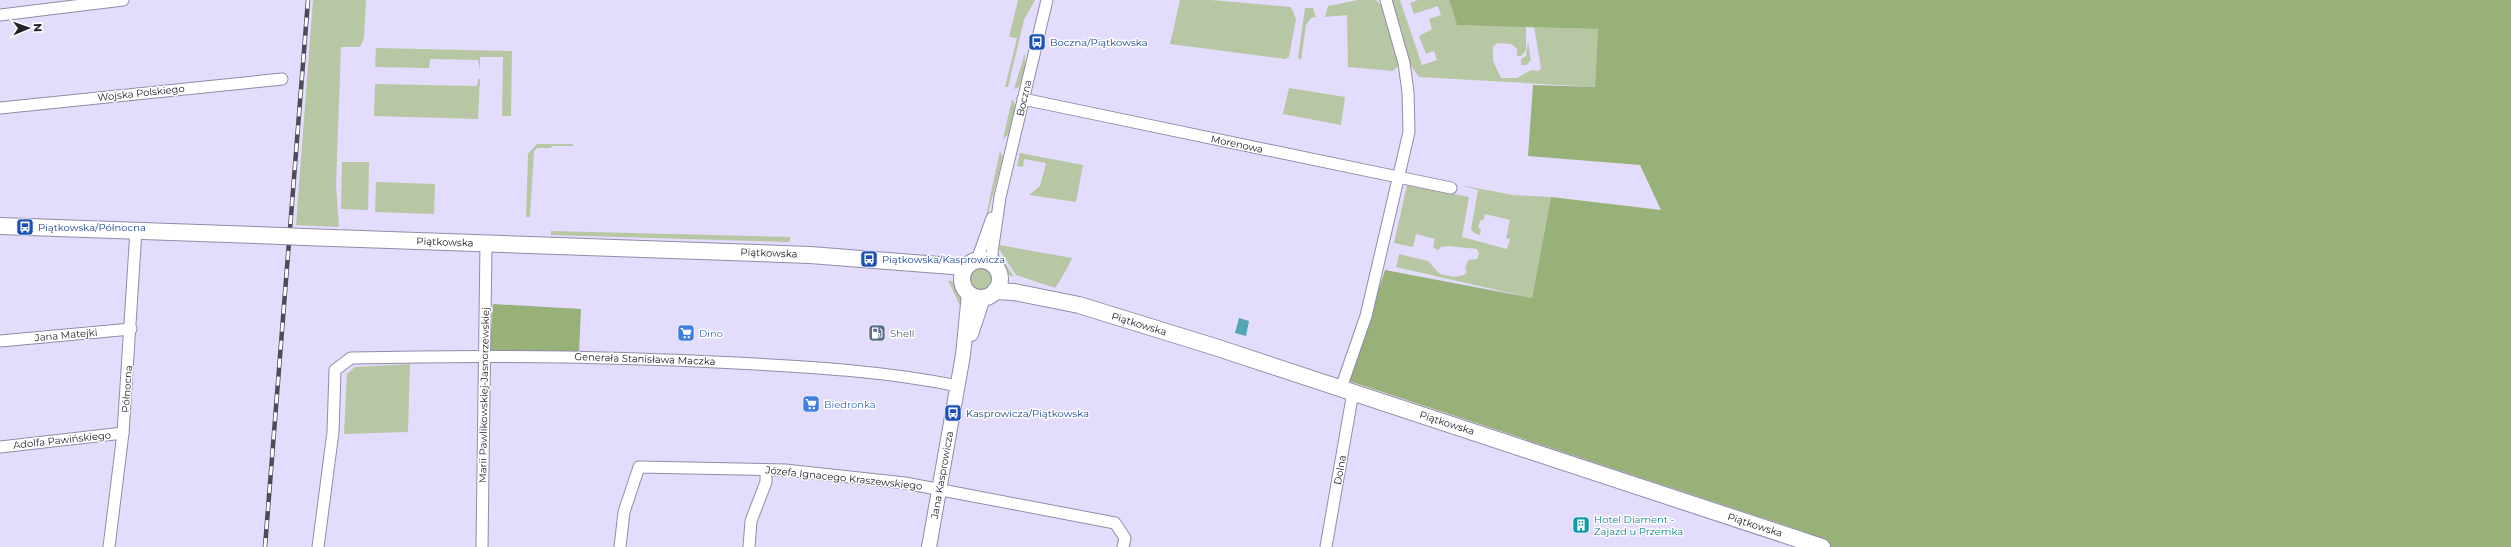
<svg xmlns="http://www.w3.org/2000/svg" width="2511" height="547" font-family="Montserrat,sans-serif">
  <rect width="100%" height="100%" fill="#e4dcfc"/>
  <g fill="#b7c7a4">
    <path d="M313 0H366L364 38 360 47H341L336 185 339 227 296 225Z"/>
    <path d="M1018 0H1035L1024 20 1008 87H1005L1017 38 1009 37Z"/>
    <path d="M1180 0H1211L1291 7 1296 19 1289 57 1285 59 1170 44Z"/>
    <path d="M1358 0H1376L1381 5 1400 64 1393 71 1348 67 1347 15 1325 17 1328 6Z"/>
    <path d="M1391 0H1400L1422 65 1437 60 1434 51 1426 54 1419 36 1432 29 1429 19 1441 15 1438 6 1414 14 1410 3 1418 0H1449L1457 25 1526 26V50L1521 56H1517V49L1511 44 1497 43 1493 47V61L1501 78H1517L1531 70 1538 71 1541 68 1534 27 1598 29 1595 87 1419 77 1409 63Z"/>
    <path d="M1305 8H1313L1316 17 1311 18 1306 25 1301 60 1298 58Z"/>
    <path d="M1528 42 1531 60 1527 65H1521V59L1526 56Z"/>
    <path d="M376 48 512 51 511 116H502L503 57H480V70L478 60 430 59 429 68 375 67Z"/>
    <path d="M1025 53V68L1019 87 1014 89Z"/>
    <path d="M478 79H480L478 119 374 116 375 84 477 86Z"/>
    <path d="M1289 88 1345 97 1341 125 1283 114Z"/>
    <path d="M1012 99 1016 105 1009 134 1003 139Z"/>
    <path d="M537 144H573V146H552L551 148H537L534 151 530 217H526L528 154Z"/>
    <path d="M1000 151 1003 158 983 232 984 225Z"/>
    <path d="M1020 153 1083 165 1076 202 1029 195 1040 186 1046 163 1024 159 1023 167 1017 166Z"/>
    <path d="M342 162H369L368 210 341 209Z"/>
    <path d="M376 182 435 184 434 214 375 212Z"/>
    <path d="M1407 185 1469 197 1462 237 1507 249 1510 239 1506 238 1510 220 1485 214 1484 219 1480 221 1478 228 1481 229 1480 235 1474 233 1471 229 1478 190 1460 185 1513 195 1551 197 1532 298 1396 267 1399 254 1428 261 1440 274 1454 277 1464 275 1467 272 1465 269 1468 260 1477 259 1479 254 1477 249 1448 246 1441 247 1438 250 1433 247 1435 239 1416 234 1413 247 1394 243Z"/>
    <path d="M551 231 791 237 789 242 551 235Z"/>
    <path d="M1000 245 1072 258C1071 262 1057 286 1055 288L1016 275 999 249Z"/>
    <path d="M996 250 1014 277C1001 273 998 262 996 250Z"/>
    <circle cx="981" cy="279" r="12"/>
    <path d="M948 280C960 283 964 296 965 308L960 306Z"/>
    <path d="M410 364 408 432 344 434 347 374 355 367Z"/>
  </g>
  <g fill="#98b178">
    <path d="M1449 0H2511V547H1806L1805 532 1349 381 1385 270 1532 298 1551 197 1661 210 1640 165 1528 156 1533 85 1595 87 1598 29 1457 25Z"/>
    <path d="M493 304 581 309 579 353 495 352 490 349Z"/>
  </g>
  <path fill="#53a6b8" d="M1239 318 1249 321 1246 336 1235 333Z"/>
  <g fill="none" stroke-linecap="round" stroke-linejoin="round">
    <defs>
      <g id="minor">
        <path d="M0 15 123 0"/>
        <path d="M1023 99 1451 188"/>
        <path d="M0 108 282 79"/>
        <path d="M977 260 992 218"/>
        <path d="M993 264 992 253 1000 197 1047 0"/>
        <path d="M0 341 131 329"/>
        <path d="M1341 388 1366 316 1409 132 1408 92 1404 63 1386 0"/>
        <path d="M0 447 123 433"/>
        <path d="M109 547 123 433 136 230"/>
        <path d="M318 547 333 432 335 370 351 358C480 355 608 356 736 363 811 367 885 371 958 386"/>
        <path d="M482 547 486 244"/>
        <path d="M620 547 624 512 639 467 785 470 905 483 1115 523 1125 538 1123 547"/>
        <path d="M749 547 751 521 766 482V470"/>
        <path d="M1326 547 1353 392"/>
      </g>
      <g id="tertiary">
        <path d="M971 334 983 298"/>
        <path d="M929 547 963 355 969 294"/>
      </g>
      <g id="secondary">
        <path d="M0 226 282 236"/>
        <path d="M304 237 810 255 965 267"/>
        <circle cx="981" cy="279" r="19"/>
        <path d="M995 291 1014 292 1079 305 1215 347 1822 547"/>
      </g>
    </defs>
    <use href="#minor" stroke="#928ba8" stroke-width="13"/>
    <use href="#tertiary" stroke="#928ba8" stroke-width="16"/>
    <use href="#secondary" stroke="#928ba8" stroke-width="18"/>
    <use href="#minor" stroke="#fff" stroke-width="11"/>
    <use href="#tertiary" stroke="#fff" stroke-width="14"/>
    <use href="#secondary" stroke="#fff" stroke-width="16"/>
    <defs>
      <path id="rail" d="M265 547 308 0"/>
    </defs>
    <use href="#rail" stroke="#4e4a59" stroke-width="4.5"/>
    <use href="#rail" stroke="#fff" stroke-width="3" stroke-dasharray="9" stroke-linecap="butt"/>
    <defs>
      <path id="secondary-bridge" d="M282 236 304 237"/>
    </defs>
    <use href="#secondary-bridge" stroke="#928ba8" stroke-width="18" stroke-linecap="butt"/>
    <use href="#secondary-bridge" stroke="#fff" stroke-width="16"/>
  </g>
  <defs>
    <symbol id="bus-square" viewBox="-11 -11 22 22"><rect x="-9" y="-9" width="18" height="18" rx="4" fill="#1a4fb4" stroke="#fff"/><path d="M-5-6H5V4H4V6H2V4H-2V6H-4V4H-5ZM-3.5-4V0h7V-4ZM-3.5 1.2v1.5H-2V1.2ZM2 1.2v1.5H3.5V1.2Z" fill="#fff"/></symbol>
    <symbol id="supermarket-square" viewBox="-11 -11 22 22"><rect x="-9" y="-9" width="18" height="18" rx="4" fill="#3f7fe0" stroke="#fff"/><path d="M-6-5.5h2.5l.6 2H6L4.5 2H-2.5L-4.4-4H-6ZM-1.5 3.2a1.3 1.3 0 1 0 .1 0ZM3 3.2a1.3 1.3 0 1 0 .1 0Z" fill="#fff"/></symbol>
    <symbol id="fuel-square" viewBox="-11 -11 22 22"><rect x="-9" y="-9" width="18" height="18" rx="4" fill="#5c6f8a" stroke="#fff"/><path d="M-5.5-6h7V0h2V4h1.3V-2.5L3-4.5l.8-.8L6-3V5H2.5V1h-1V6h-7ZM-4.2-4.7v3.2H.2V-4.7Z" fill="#fff"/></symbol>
    <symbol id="building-square" viewBox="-11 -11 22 22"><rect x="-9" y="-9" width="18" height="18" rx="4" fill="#0f9aa8" stroke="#fff"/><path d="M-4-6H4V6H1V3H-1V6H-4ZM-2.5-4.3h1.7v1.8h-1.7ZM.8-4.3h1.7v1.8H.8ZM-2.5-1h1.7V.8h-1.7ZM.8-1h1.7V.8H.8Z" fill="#fff"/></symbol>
  </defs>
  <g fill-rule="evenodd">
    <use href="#bus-square" x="1027" y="32" width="20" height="20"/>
    <use href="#bus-square" x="15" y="217" width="20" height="20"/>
    <use href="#bus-square" x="859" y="249" width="20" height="20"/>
    <use href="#supermarket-square" x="676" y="323" width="20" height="20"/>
    <use href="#fuel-square" x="867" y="323" width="20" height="20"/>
    <use href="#supermarket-square" x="801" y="394" width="20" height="20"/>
    <use href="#bus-square" x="943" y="403" width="20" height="20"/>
    <use href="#building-square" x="1571" y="515" width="20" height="20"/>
  </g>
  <g text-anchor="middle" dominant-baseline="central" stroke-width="3" stroke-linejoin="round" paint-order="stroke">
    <g font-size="10" fill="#164399" stroke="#fff" text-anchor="start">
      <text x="1050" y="42">Boczna/Piątkowska</text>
      <text x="38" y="227">Piątkowska/Północna</text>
      <text x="882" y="259">Piątkowska/Kasprowicza</text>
      <text x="966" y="413">Kasprowicza/Piątkowska</text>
    </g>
    <g font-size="10" fill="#24212c" stroke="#fff">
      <text transform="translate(141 93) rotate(-6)">Wojska Polskiego</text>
      <text transform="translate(1024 98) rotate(-77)">Boczna</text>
      <text transform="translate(1237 144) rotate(12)">Morenowa</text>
      <text transform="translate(445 242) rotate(2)">Piątkowska</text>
      <text transform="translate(769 253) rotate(2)">Piątkowska</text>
      <text transform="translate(1139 324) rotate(17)">Piątkowska</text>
      <text transform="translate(66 335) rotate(-5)">Jana Matejki</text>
      <text transform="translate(645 359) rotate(2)">Generała Stanisława Maczka</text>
      <text transform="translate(127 389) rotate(-86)">Północna</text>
      <text transform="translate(484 395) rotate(-89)">Marii Pawlikowskiej-Jasnorzewskiej</text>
      <text transform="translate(1447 423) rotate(18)">Piątkowska</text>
      <text transform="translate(62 440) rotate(-6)">Adolfa Pawińskiego</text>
      <text transform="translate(1340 470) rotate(-80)">Dolna</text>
      <text transform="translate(942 475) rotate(-80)">Jana Kasprowicza</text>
      <text transform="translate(844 478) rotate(6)">Józefa Ignacego Kraszewskiego</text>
      <text transform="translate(1755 525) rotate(18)">Piątkowska</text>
    </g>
    <g font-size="10" fill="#366cbe" stroke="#fff" text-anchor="start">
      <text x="699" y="333">Dino</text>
      <text x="824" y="404">Biedronka</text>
    </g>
    <g font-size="10" fill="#4e5e75" stroke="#fff" text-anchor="start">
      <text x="890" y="333">Shell</text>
    </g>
    <g font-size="10" fill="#0d838f" stroke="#fff" text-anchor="start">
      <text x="1594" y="519">Hotel Diament -<tspan x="1594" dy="12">Zajazd u Przemka</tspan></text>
    </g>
  </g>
  <g transform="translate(28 28) rotate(88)" stroke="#ffffff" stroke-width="3" paint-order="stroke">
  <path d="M0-3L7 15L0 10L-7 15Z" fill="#24212c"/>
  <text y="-6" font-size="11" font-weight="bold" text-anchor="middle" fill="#24212c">N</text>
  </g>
</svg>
